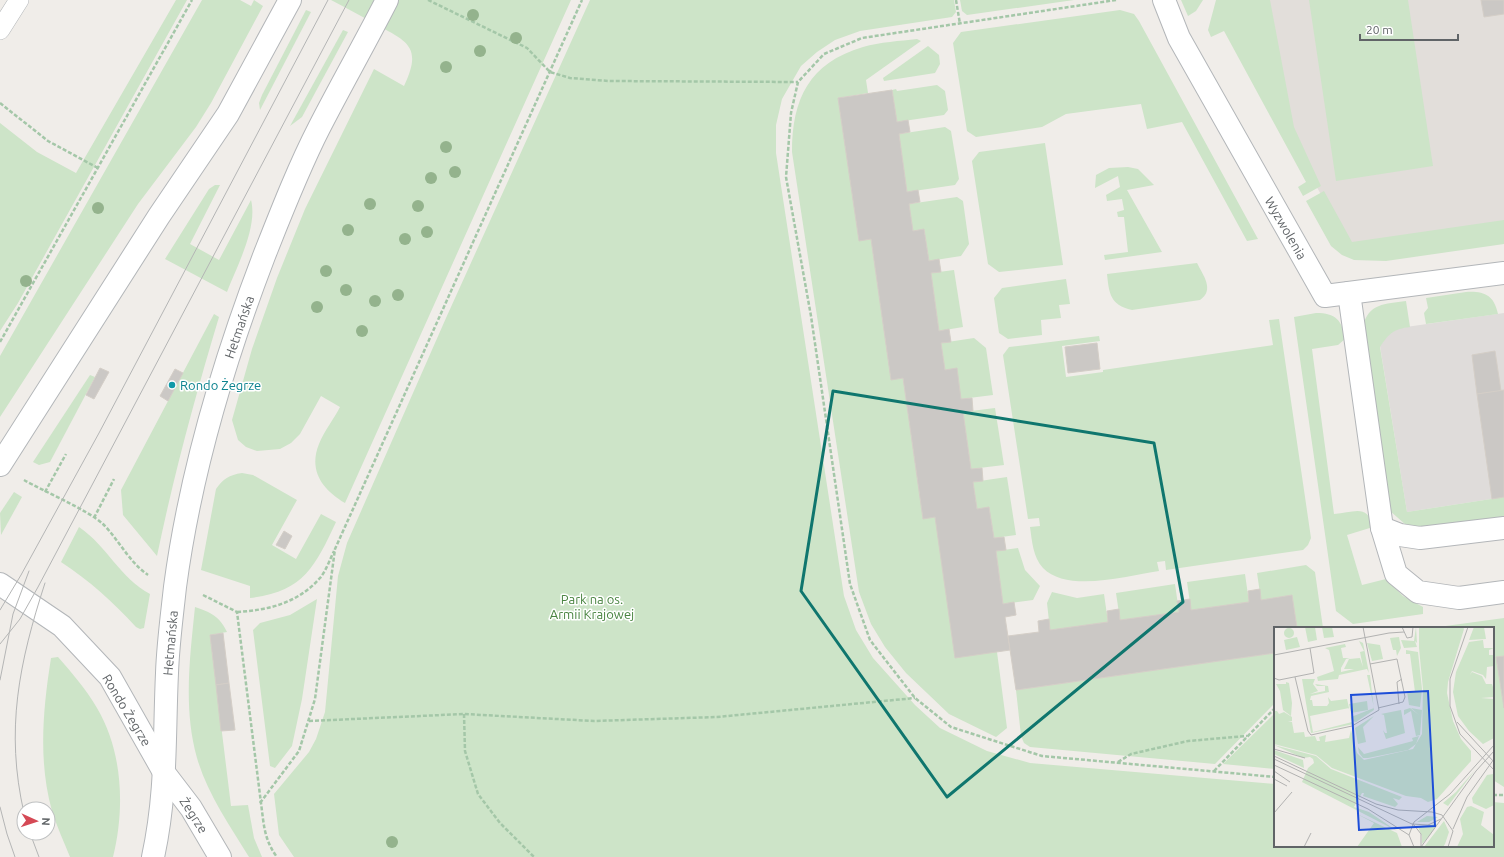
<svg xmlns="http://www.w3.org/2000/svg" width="1504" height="857" font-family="Ubuntu,sans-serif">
  <rect width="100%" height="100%" fill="#f0ede9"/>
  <path fill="#dfdcda" d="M1504 313V497L1407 512 1380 346 1388 334 1399 328Z"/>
  <path fill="#e2deda" d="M1227 0H1504V237L1356 257 1221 16Z"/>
  <g fill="#cde4c8">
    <path d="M176 0H187L18 303 0 331V123L37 152 76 173Z"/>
    <path d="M202 0H240L251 6 254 0 263 6 211 103 196 127 138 204 0 417V356Z"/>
    <path d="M331 0H571L345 503C323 490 308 471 319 444 324 431 334 419 340 407L321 396 300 434 291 443 280 449 257 451 246 447 238 440 232 420 252 349 277 278 305 209 374 69 404 86C422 48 409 42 377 25 362 16 346 8 331 0Z"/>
    <path d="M590 0H954L956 12 952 17 860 31 835 40 817 52 801 66 782 99 776 125V153L844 596 856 630 873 658 915 705 940 728 987 751 1030 763 1275 784V846H1493V802L1504 803V857H294L279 835 274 794 309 752 316 739 325 712 338 576 347 543 446 318Z"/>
    <path d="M960 0H1074L967 15 962 11Z"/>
    <path d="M1181 0H1203L1196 11 1188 16Z"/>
    <path d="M1216 0H1270L1294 127 1321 186 1303 196 1298 187 1306 182 1224 31 1211 37 1208 30Z"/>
    <path d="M1309 0H1408L1433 166 1336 181Z"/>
    <path d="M306 10 311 12 260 110 259 103 262 95Z"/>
    <path d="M1120 10 1134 14 1139 21 1258 239 1247 241 1182 122 1147 129 1141 104 1066 114 1042 127 976 137 967 131 953 43 961 32Z"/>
    <path d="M343 30 348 32 302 117 290 126Z"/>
    <path d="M917 39 921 41 866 80 868 93 838 98 859 240 871 239 891 379 903 378 923 518 935 517 997 652 1007 728 996 737 949 714 906 673 885 647 871 624 859 592 792 152C792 99 809 63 863 47 880 42 900 41 917 39Z"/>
    <path d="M928 46 939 55 940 64 935 73 884 81 883 78Z"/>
    <path d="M937 85 945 91 948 110 944 115 897 122 892 90 896 89 897 91Z"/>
    <path d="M945 127 951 131 959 179 955 185 907 192 899 134Z"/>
    <path d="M1045 143 1063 265 999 272 988 264 972 161 979 152Z"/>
    <path d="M1128 167 1138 169 1154 185 1127 190 1162 252 1105 260 1104 255 1128 252 1124 217H1118L1117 212 1124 210 1122 199 1107 201 1106 195 1120 187 1118 176 1095 188 1096 175 1109 168Z"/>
    <path d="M215 185H220L190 244 219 260 251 200C258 227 237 266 227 292L165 259 209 189Z"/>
    <path d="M1324 191 1352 242 1504 220V244L1386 261 1354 260 1342 255 1331 246 1306 201Z"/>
    <path d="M957 197 963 201 969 244 961 256 929 261 924 229 913 231 909 204Z"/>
    <path d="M1197 263C1203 275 1215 290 1200 300L1132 310C1110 305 1109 293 1107 274Z"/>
    <path d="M954 270 963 327 939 331 931 273Z"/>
    <path d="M1066 279 1070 304 1059 305 1061 318 1041 320 1042 335 1008 339 999 333 994 298 1002 288Z"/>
    <path d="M1466 292C1484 291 1494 295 1498 314L1426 324 1424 313 1428 308 1426 298Z"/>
    <path d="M1406 301 1410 327C1394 329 1389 333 1380 347L1407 512 1504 497V519L1420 530 1406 525 1389 510 1363 327C1368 303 1385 304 1406 301Z"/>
    <path d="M1316 313C1336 313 1342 320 1345 339L1338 345 1312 349 1334 514C1353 513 1368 503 1373 527L1347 535 1362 585 1386 579 1403 596 1423 607V614L1353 624 1336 611 1294 317Z"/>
    <path d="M214 314 219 317C195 397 174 474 157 556L123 515 121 490Z"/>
    <path d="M1279 319 1311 538 1308 545 1303 550 1166 570 1165 561 1157 562 1159 571C1127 576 1067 593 1043 568 1033 557 1032 541 1030 527L1040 526 1039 518 1028 519 1003 355 1009 347 1099 336 1100 341 1062 346 1066 377 1103 372V370L1273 345 1269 320Z"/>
    <path d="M974 338 986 348 993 395 961 399 945 370 941 343Z"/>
    <path d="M90 375 95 377 50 462 39 465 33 462Z"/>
    <path d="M995 408 1004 465 971 469 963 412Z"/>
    <path d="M242 473 253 475 297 500 272 545 296 559 321 514 336 522C315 567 303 592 250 598V586L201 570 216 489C223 479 229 475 242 473Z"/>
    <path d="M1007 477 1016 535 994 538 989 508 977 509 973 482Z"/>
    <path d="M14 492 22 497 1 535 0 513Z"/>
    <path d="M79 527C107 546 120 578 150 594L144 628 140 629 136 627C113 602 90 581 61 562Z"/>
    <path d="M1018 548 1025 570 1040 586 1033 600 1003 604 996 551Z"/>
    <path d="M1306 565 1315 572 1323 628H1297L1292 595 1261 600 1257 573Z"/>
    <path d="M1245 574 1249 602 1191 610 1187 582Z"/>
    <path d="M1175 584 1179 612 1120 620 1116 593Z"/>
    <path d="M1052 592 1077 598 1104 594 1108 622 1050 630 1047 603Z"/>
    <path d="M317 599 302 699 292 746 275 768 270 766 253 630 260 623 290 615Z"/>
    <path d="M195 607C211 612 220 617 227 632L210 635 231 806 248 805 254 838 262 857H249C230 826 207 793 197 758 183 709 190 656 195 607Z"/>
    <path d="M1504 618V656L1496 657 1504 708V787L1493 780V628H1431Z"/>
    <path d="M1275 653V703L1215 764 1030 747 1024 743 1021 736 1016 690Z"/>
    <path d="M58 657C72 673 86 689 97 708 123 752 125 809 113 857H70C64 842 57 827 52 811 38 761 43 709 51 658Z"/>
    <path d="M1275 713V769L1223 764Z"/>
  </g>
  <g fill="#cbc8c5" stroke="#d4cec7">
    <path d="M1481 0H1504V14L1484 17Z"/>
    <path d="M892 90 897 122 908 120 910 132 899 134 907 192 918 190 920 202 909 204 913 231 924 229 929 261 939 259 941 272 931 273 939 331 949 329 951 342 941 343 945 370 957 368 961 399 972 398 973 411 963 412 971 469 982 468 983 481 973 482 977 509 989 507 994 538 1004 537 1006 550 996 551 1003 604 1014 602 1016 615 1005 617 1010 650 955 658 935 517 923 519 903 378 891 380 871 239 859 241 838 98Z"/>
    <path d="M1097 343 1100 369 1068 373 1065 347Z"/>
    <path d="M1495 351 1501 391 1477 394 1472 355Z"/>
    <path d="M100 368 109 372 94 399 86 395Z"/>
    <path d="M175 369 183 373 168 401 160 396Z"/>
    <path d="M1504 390V497L1492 499 1477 394Z"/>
    <path d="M284 531 292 536 285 549 276 545Z"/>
    <path d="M1260 589 1261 600 1292 595 1297 628H1275V653L1016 690 1008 636 1039 632 1038 621 1049 619 1050 630 1108 622 1107 611 1119 609 1120 620 1179 612 1177 601 1190 599 1191 610 1249 602 1248 591Z"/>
    <path d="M223 633 229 683 216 685 210 635Z"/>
    <path d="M1504 656V708L1496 657Z"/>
    <path d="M229 683 235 730 221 731 216 685Z"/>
  </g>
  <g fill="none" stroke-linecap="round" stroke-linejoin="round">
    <defs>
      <path id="lane" d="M0 30 19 0"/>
      <g id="street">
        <path d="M1164 0 1179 38 1325 296 1504 273"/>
        <path d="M1349 293 1382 528 1396 574 1418 592 1459 598 1504 592"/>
        <path d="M1382 528 1400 535 1420 538 1504 528"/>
      </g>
      <g id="secondary">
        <path d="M0 465 159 216 228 114 290 0"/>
        <path d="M0 584 62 626 110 677 165 774 191 808 220 857"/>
        <path d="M153 857C167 793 164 737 167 673 168 644 172 615 175 587 190 474 223 363 264 256 281 213 298 169 319 128 341 85 365 43 387 0"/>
      </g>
    </defs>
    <use href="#lane" stroke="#b3b6b9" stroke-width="20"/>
    <use href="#street" stroke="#b3b6b9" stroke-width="24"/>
    <use href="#secondary" stroke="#b3b6b9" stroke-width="24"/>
    <g stroke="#a4c7a8" stroke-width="2.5" stroke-dasharray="4 2" stroke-linecap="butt">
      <path d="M428 0 527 48 550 72 570 78 609 81 798 82"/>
      <path d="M956 0 960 24"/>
      <path d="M1116 0 862 38 824 54 798 82 791 113 786 177 811 316 850 584 870 640 915 698 951 727 1042 756 1275 777"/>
      <path d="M0 103 48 141 98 168"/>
      <path d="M0 342 192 0"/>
      <path d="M24 480C45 492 86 509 103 524 119 540 129 562 148 575"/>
      <path d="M45 492 66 454"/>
      <path d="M94 518 114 479"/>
      <path d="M203 595 237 612 263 819C265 834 268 845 277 857"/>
      <path d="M237 612C269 610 298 603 320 578 326 571 330 559 334 551"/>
      <path d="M464 714 465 751 478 794 500 823 534 857"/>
      <path d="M309 721 464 714 594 721 717 717 915 698"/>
      <path d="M1118 762 1131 754 1188 741 1247 736"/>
      <path d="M1214 771 1275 708"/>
      <path d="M1493 795H1504"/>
      <path d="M260 803 299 751 315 699 335 549 582 0"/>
    </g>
    <use href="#lane" stroke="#fff" stroke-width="19"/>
    <use href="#street" stroke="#fff" stroke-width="22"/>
    <use href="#secondary" stroke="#fff" stroke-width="22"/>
    <g stroke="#b4b5b5" stroke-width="1">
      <path d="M0 610 21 575 99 433 328 0"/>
      <path d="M0 644 20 619 38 587 349 0"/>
      <path d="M0 680 13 614 29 571"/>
      <path d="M0 807 7 834 15 857"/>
      <path d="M24 813C5 730 19 663 45 583"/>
      <path d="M30 833 39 857"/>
    </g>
  </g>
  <g fill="#94b38d">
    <circle cx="473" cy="15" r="6"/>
    <circle cx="516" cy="38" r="6"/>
    <circle cx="480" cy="51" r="6"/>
    <circle cx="446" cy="67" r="6"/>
    <circle cx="446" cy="147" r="6"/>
    <circle cx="455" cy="172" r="6"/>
    <circle cx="431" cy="178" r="6"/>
    <circle cx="370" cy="204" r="6"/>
    <circle cx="418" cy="206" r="6"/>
    <circle cx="98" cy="208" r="6"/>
    <circle cx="348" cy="230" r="6"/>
    <circle cx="427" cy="232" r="6"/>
    <circle cx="405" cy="239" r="6"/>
    <circle cx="326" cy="271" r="6"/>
    <circle cx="26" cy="281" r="6"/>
    <circle cx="346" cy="290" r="6"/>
    <circle cx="398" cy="295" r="6"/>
    <circle cx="375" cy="301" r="6"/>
    <circle cx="317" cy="307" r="6"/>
    <circle cx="362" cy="331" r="6"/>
    <circle cx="392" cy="842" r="6"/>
  </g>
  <path fill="none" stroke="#0f766e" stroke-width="3" stroke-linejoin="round" d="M833 391 1154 443 1183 602 947 797 801 591Z"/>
  <circle fill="#0f9aa8" stroke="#fff" stroke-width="1.5" cx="172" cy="385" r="4"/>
  <g text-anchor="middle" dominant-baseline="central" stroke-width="3" stroke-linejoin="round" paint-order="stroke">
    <g font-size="13" fill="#606467" stroke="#fff">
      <text transform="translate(1286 228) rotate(60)">Wyzwolenia</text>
      <text transform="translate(239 327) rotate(-71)">Hetmańska</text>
      <text transform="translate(170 643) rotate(-85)">Hetmańska</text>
      <text transform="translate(127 710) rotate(59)">Rondo Żegrze</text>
      <text transform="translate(194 815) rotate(57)">Żegrze</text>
    </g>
    <g font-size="13" fill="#0d838f" stroke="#fff" text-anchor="start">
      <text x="180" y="385">Rondo Żegrze</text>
    </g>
    <g font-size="13" fill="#498441" stroke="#fff">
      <text x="592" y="599">Park na os.<tspan x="592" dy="15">Armii Krajowej</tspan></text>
    </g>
  </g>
  <g transform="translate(1274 627)">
    <rect width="220" height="220" fill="#f0ede9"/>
    <path d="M31 0H41L43 13 34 15ZM48 0H58L60 10 50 11ZM142 0 143 16 141 14 143 20 130 21 127 13 140 14ZM145 0H189L190 2 174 55 173 66 179 94 187 112 197 124V134L163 172 154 175 147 171 132 169 58 141 42 128 0 117V84H3L5 87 10 85 18 90V94L14 95H18L20 106 30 105 31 110 41 109 43 114H46L45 110 52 108 51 115 75 111 77 103 83 126 90 133 139 122 148 107 149 62 145 21ZM200 0H210L212 12 195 13ZM10 6a5 5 0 1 1 10 0a5 5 0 1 1-10 0ZM23 10 26 20 12 23 10 13ZM125 10 127 21 123 29 122 23H119L116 11ZM209 13 210 21H220L215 23V28H220V39L213 40 212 52 209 48 195 43 198 44 196 48 198 45 208 49 212 57H218L220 63V70L207 71 220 72V111L209 117 195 104 184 89 179 65 182 45 195 15ZM85 14 89 16 95 46 93 42 65 48 64 52 44 54 43 50 60 44 55 23 51 21 71 17 72 20 67 21 69 31H76L72 32 67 41V45L80 42H70L75 32 86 31 89 40 86 25 90 24ZM93 16 106 18 109 32 98 34ZM132 23 144 25 148 62 146 80 135 78 133 64 141 65 136 27H132ZM93 48H96L100 83 82 95 78 94 75 81 36 89 39 105 78 95 80 97 37 106 28 52H41L39 57 44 64 36 67 51 64V59H43L41 57 54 59 55 65 37 69 36 73H38L39 79H53L55 76 54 70 57 74 73 72 77 90 100 81ZM12 55 15 56 18 76 17 89 9 83 6 64 2 57H12ZM93 74 94 83 77 86 75 77ZM136 81 145 88 137 81 148 83 146 108 142 109 137 84 130 88V83ZM127 83 131 106 112 112 109 103 111 106H113L110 88 107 87ZM100 89 89 100 92 115 84 117 81 101ZM145 109 142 117 134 123 94 131H89L85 126 84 120 90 127 139 114 138 111ZM0 118 42 129 57 142 128 170 125 173 119 171 124 177 121 180 89 169 90 166H88L80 180 95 185 123 204 28 155 34 141 40 136 39 132 36 130 29 131ZM0 123 29 133 30 141 0 127ZM201 143 174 179 169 176 182 165ZM219 147 220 178 212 182 199 176 198 171 213 148ZM197 179 210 185 207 198 220 208V220H183L189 207 186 192 193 180ZM81 186 123 206 128 220H83L100 196ZM153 189 164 190 155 195H143ZM170 194 175 205 171 217 169 220H150ZM163 197 156 208 148 217V209L144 200Z" fill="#cde4c8"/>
    <path fill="none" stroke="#b2b2b1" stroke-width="1" d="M128 0 133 11 138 10 139 0M194 0 176 52V79L186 107 220 143M0 28 115 6 130 5M96 37 123 32 131 70 129 75 104 81M21 50 34 104 37 108 78 99 105 83 89 0M0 51 5 53 40 46 36 21M125 77 123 55 128 52M183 95 220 135M0 122 31 131M0 129 102 177 124 183 158 185 168 188 179 204 174 220M0 132 140 198 147 207V220M0 138 94 182 135 208M0 144 16 155M0 152 13 159M0 186 18 165M138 197 154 198 167 192M179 202 193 170 220 132M30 220 37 206M140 220 135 208 140 195 176 167 220 118M147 220 202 144 220 124"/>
    <path fill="#1d4ed8" fill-opacity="0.15" stroke="#1d4ed8" stroke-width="2" d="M154 64 161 199 85 203 77 68Z"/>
    <rect width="220" height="220" fill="none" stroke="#606467" stroke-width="2"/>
  </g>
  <g transform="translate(36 821) rotate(93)"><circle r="19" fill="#ffffff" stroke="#bfc1c2"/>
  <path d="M0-3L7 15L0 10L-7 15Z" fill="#d54955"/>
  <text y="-6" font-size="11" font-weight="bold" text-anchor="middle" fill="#606467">N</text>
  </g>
  <path d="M1360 34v6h98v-6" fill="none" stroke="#606467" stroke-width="2"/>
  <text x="1366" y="34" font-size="12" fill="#606467" stroke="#ffffff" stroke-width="3" paint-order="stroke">20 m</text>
</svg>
